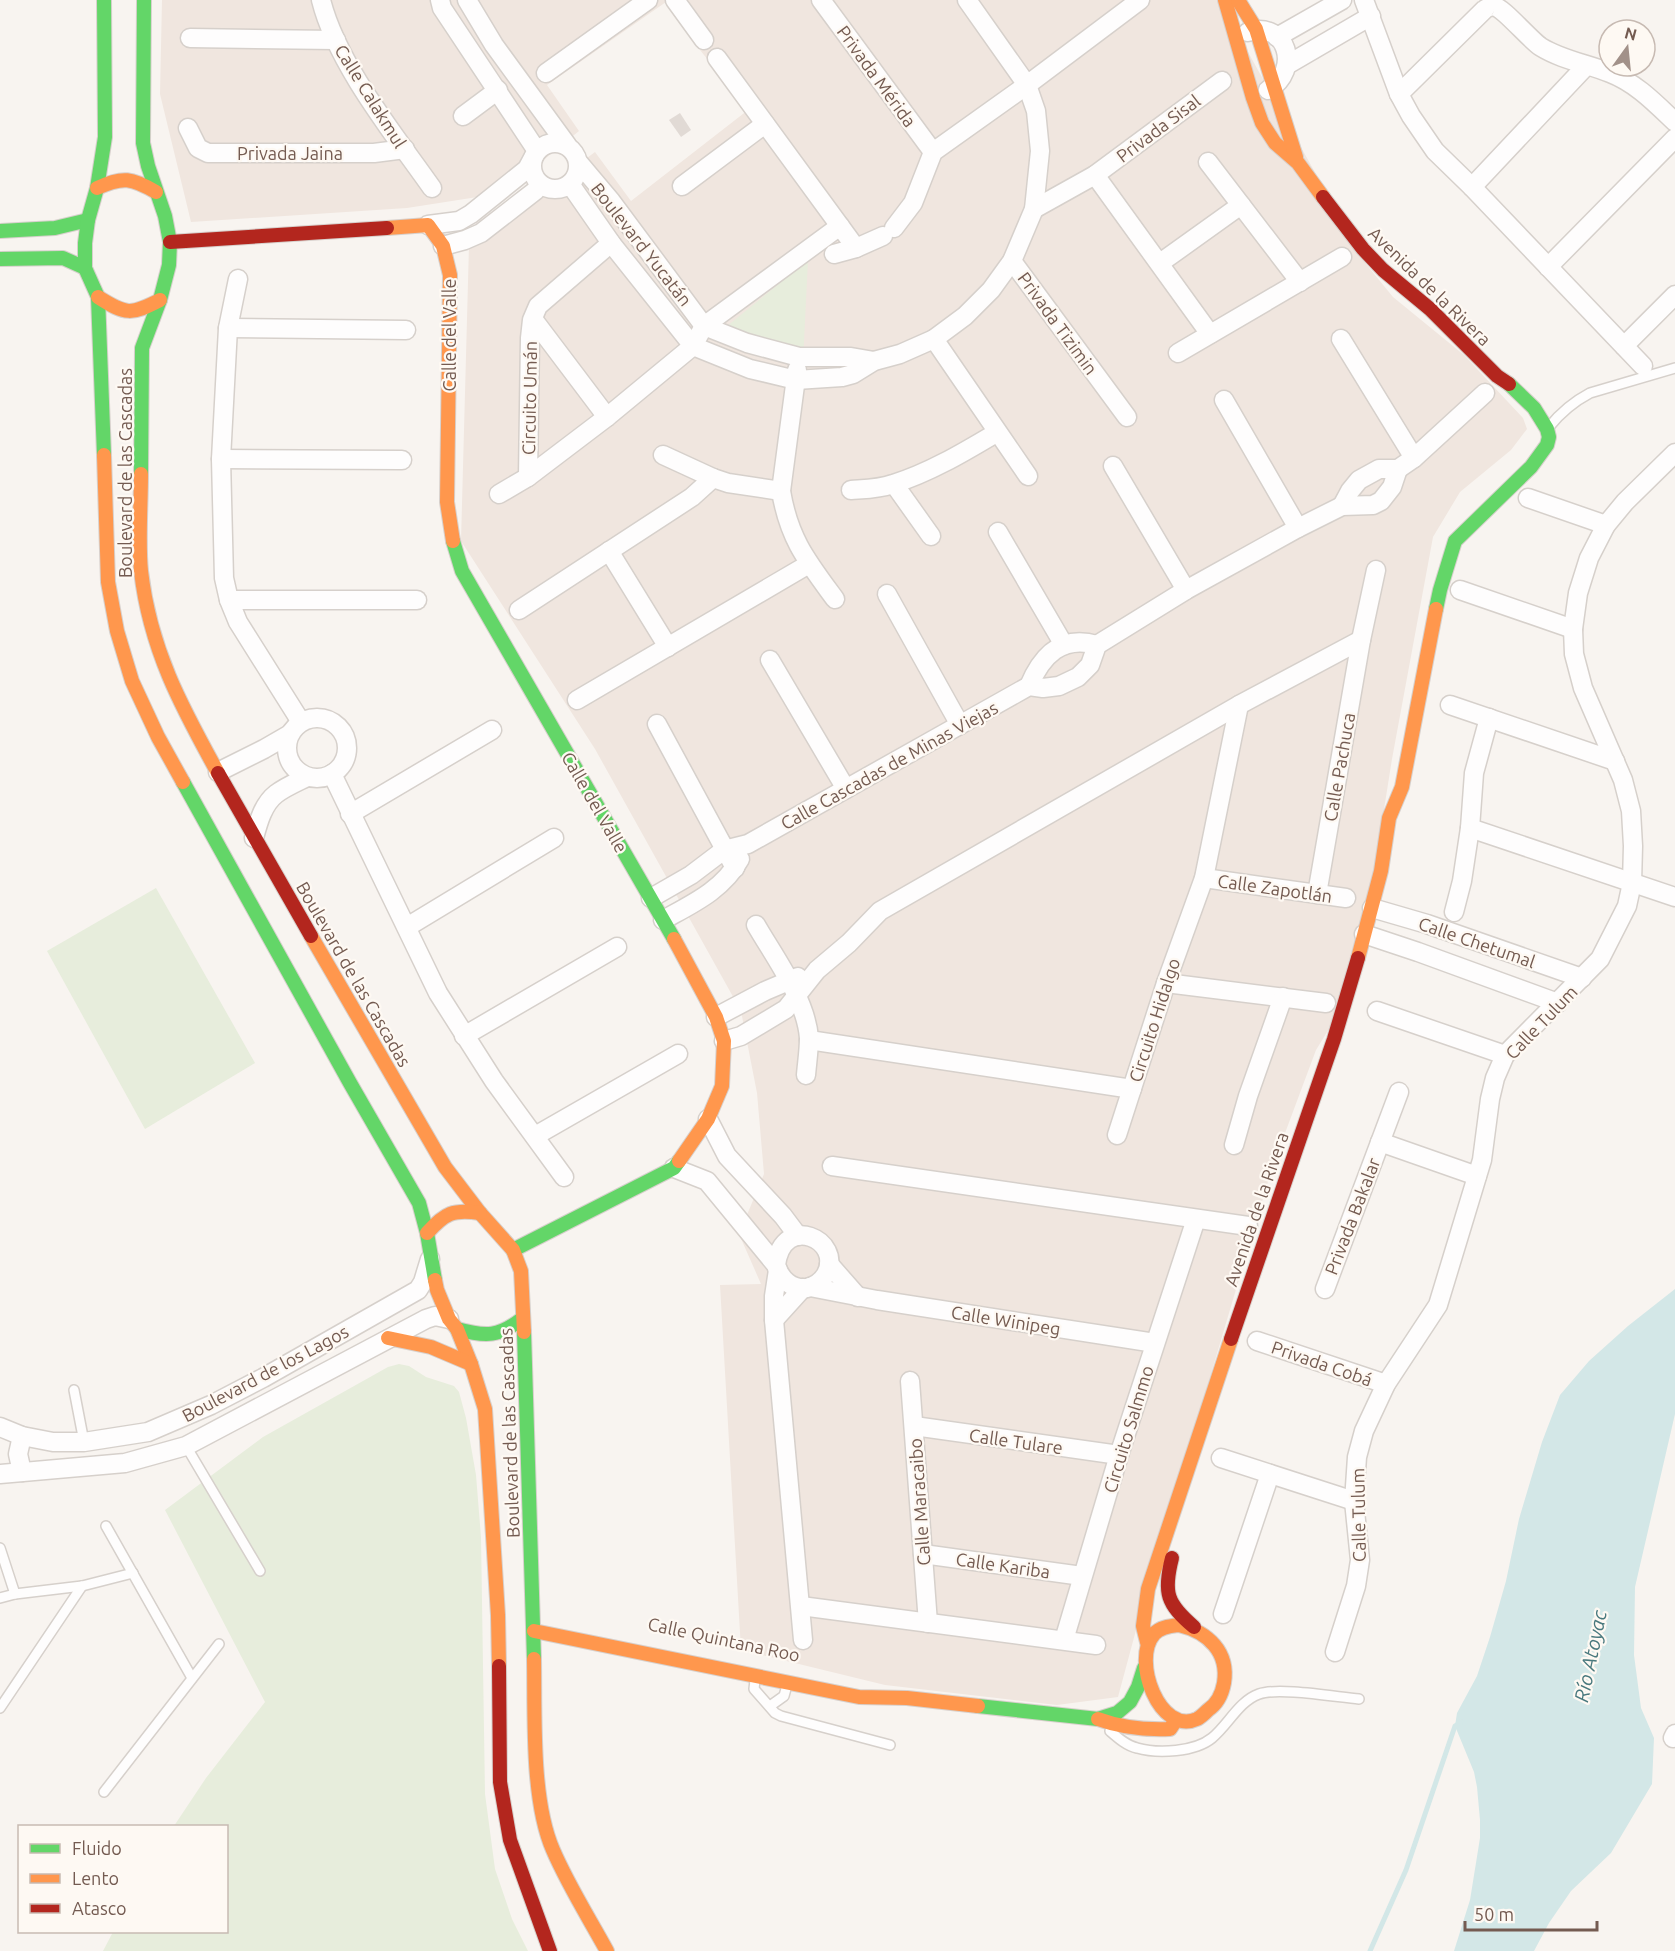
<svg xmlns="http://www.w3.org/2000/svg" width="1675" height="1951" font-family="Ubuntu,sans-serif">
  <rect width="100%" height="100%" fill="#f8f4f0"/>
  <path fill="#f0e6df" d="M162 0H1219L1366 264 1393 297 1464 355 1523 418 1527 429 1511 450 1460 492 1433 537 1392 759 1375 866 1332 1024 1316 1050 1272 1168 1146 1593 1118 1697 1057 1705 885 1685 741 1650 720 1285 761 1284 739 1234 764 1174 757 1093 741 1011 595 749 461 541 469 245 595 152 631 201 748 110 700 50 666 2 547 85 579 131 503 193 407 208 191 222 160 94Z"/>
  <g fill="#e7eddc">
    <path d="M808 260 803 362 721 331Z"/>
    <path d="M156 888 255 1063 145 1129 47 951Z"/>
    <path d="M399 1364 409 1366 426 1377 454 1386 459 1392 466 1418 476 1475 481 1537 485 1794 495 1869 512 1919 528 1951H103L113 1932H226V1826H174L206 1778 265 1702 165 1510 263 1437 388 1367Z"/>
  </g>
  <path fill="#d3e7e7" d="M1675 1289V1414L1635 1587 1634 1655 1641 1708 1654 1738 1652 1784 1611 1853 1571 1891 1549 1923 1534 1951H1454L1470 1900 1480 1838V1820L1477 1787 1474 1772 1455 1726 1457 1713 1477 1676 1490 1637 1506 1581 1519 1519 1542 1442 1560 1395 1589 1361 1628 1326Z"/>
  <g fill="none" stroke-linecap="round" stroke-linejoin="round">
    <path stroke="#d3e7e7" stroke-width="5" d="M1370 1951 1406 1870 1455 1726 1461 1722"/>
  </g>
  <path fill="#e1dad5" d="M680 113 691 130 681 137 669 120Z"/>
  <g fill="none" stroke-linecap="round" stroke-linejoin="round">
    <defs>
      <g id="lane">
        <path d="M1549 427C1561 412 1573 402 1590 393L1675 368"/>
        <path d="M74 1390 84 1442"/>
        <path d="M186 1446 260 1571"/>
        <path d="M106 1526 192 1678"/>
        <path d="M0 1548 15 1594"/>
        <path d="M0 1598 15 1594 82 1586 133 1573"/>
        <path d="M755 1680 754 1689 775 1713 781 1716 890 1745"/>
        <path d="M770 1706 784 1696 787 1685"/>
        <path d="M0 1708 82 1586"/>
        <path d="M1110 1731C1118 1738 1127 1746 1137 1748 1158 1754 1195 1752 1212 1738 1228 1725 1239 1701 1259 1694 1278 1687 1336 1697 1359 1699"/>
        <path d="M104 1792 219 1644"/>
      </g>
      <g id="street">
        <path d="M321 0C337 64 394 134 432 188"/>
        <path d="M440 0 442 8 537 151"/>
        <path d="M467 0 494 45 567 145"/>
        <path d="M675 0 704 40"/>
        <path d="M821 0 933 152"/>
        <path d="M1364 0 1399 94 1411 116 1435 151 1472 187 1643 366"/>
        <path d="M1248 32C1287 20 1302 70 1268 90"/>
        <path d="M1277 37 1342 0"/>
        <path d="M190 38 336 40"/>
        <path d="M717 58 856 248"/>
        <path d="M1287 65 1371 16"/>
        <path d="M546 73 648 0"/>
        <path d="M1399 94 1485 9C1485 8 1493 6 1493 6 1501 5 1530 40 1541 47 1562 60 1588 64 1610 73 1636 83 1655 103 1675 122"/>
        <path d="M463 116 498 90"/>
        <path d="M188 128 198 148 208 153H374L405 149"/>
        <circle cx="555" cy="166" r="23"/>
        <path d="M1208 162 1300 282"/>
        <path d="M579 163 611 201 704 326 747 343 799 357H851L874 361"/>
        <path d="M1095 175 1210 334"/>
        <path d="M570 184 611 243 693 346 750 369 796 380 842 377 853 374 874 361 900 354 934 339 965 316 991 290 1012 261 1034 209 1040 151 1036 111 1027 85 967 0"/>
        <path d="M682 186 765 124"/>
        <path d="M1472 187 1586 66"/>
        <path d="M1034 209 1095 175 1222 81"/>
        <path d="M428 225 459 221 471 214 527 169 534 156"/>
        <path d="M894 228 913 203 933 152 1027 85 1140 0"/>
        <path d="M443 246 465 240 481 233 535 191 540 184"/>
        <path d="M834 254 856 248 883 236"/>
        <path d="M1012 261 1127 417"/>
        <path d="M1160 263 1241 205"/>
        <path d="M1548 267 1675 138"/>
        <path d="M238 279 228 328 221 459 224 578 229 600 238 622 301 722"/>
        <path d="M533 319 607 417 693 346 704 326 840 226"/>
        <path d="M228 328 406 330"/>
        <path d="M934 339 1028 476"/>
        <path d="M1341 339 1414 458"/>
        <path d="M1624 346 1675 295"/>
        <path d="M1178 353 1342 257"/>
        <path d="M797 370 781 491C789 539 807 561 835 599"/>
        <path d="M1224 400 1298 528"/>
        <path d="M663 455 713 478 728 483 781 491"/>
        <path d="M221 459 402 460"/>
        <path d="M1113 466 1186 590"/>
        <path d="M528 477 530 338 532 320 538 306 611 243"/>
        <path d="M894 484 931 536"/>
        <path d="M851 490C865 489 879 489 893 484 929 473 964 452 996 433"/>
        <path d="M499 494 528 477 607 417"/>
        <path d="M1528 498 1606 525"/>
        <path d="M1342 506 1350 491 1359 480 1379 469H1398L1414 458 1485 393"/>
        <path d="M998 532 1064 645"/>
        <path d="M609 551 668 647"/>
        <path d="M1460 590 1573 629"/>
        <path d="M887 594 960 725"/>
        <path d="M229 600H417"/>
        <path d="M519 610 692 497 713 478"/>
        <path d="M770 660 846 789"/>
        <path d="M1029 686C1042 655 1062 635 1097 645"/>
        <path d="M577 700 809 564"/>
        <path d="M1450 705 1615 761"/>
        <circle cx="317" cy="748" r="30"/>
        <path d="M657 724 735 868"/>
        <path d="M218 772 264 749 290 734"/>
        <path d="M332 774 438 993 494 1081 564 1177"/>
        <path d="M350 814 492 730"/>
        <path d="M1470 828 1675 897"/>
        <path d="M254 838C258 823 263 804 276 794 285 787 297 782 307 777"/>
        <path d="M1204 878 1346 898"/>
        <path d="M1317 894 1361 640 1376 570"/>
        <path d="M651 898 691 875 724 850 748 844 1029 686 1043 688 1059 686 1078 677 1090 665 1097 645 1186 590 1298 528 1342 506 1373 505 1381 501 1392 487 1398 469"/>
        <path d="M1372 908 1427 924 1582 978"/>
        <path d="M1454 912 1462 881 1470 828 1474 773 1489 718"/>
        <path d="M663 920C692 904 723 890 740 859"/>
        <path d="M756 925C775 958 806 999 809 1038 809 1050 807 1063 806 1075"/>
        <path d="M407 927 554 838"/>
        <path d="M1364 934 1418 952 1558 1003"/>
        <path d="M1166 983 1326 1003"/>
        <path d="M1377 1011 1505 1055"/>
        <path d="M716 1017 765 991 798 977"/>
        <path d="M464 1036 617 947"/>
        <path d="M809 1040 1132 1089"/>
        <path d="M724 1041 741 1036 786 1009 817 970 849 943 880 911 1239 705 1361 640"/>
        <path d="M708 1119 727 1156 783 1216 798 1236"/>
        <path d="M1117 1135 1166 983 1204 878 1239 705"/>
        <path d="M535 1136 678 1054"/>
        <path d="M1380 1142 1477 1176"/>
        <path d="M1234 1145 1248 1096 1283 997"/>
        <path d="M832 1166 1248 1226"/>
        <path d="M674 1168 707 1181 776 1265C780 1279 792 1290 807 1288 815 1286 822 1281 826 1274 844 1240 783 1212 776 1265"/>
        <path d="M829 1264 858 1297"/>
        <path d="M778 1270 774 1296V1320L803 1640"/>
        <path d="M810 1287 877 1300 1155 1343"/>
        <path d="M1325 1289 1399 1092"/>
        <path d="M774 1320 803 1288"/>
        <path d="M1257 1341 1386 1384"/>
        <path d="M910 1381 928 1623"/>
        <path d="M914 1426 1119 1455"/>
        <path d="M0 1427 22 1436 53 1442H84L148 1432 211 1405 263 1378 418 1290 423 1282 430 1259"/>
        <path d="M1221 1458 1354 1501"/>
        <path d="M22 1472 18 1454 22 1436"/>
        <path d="M0 1474 125 1463 186 1446 426 1319 435 1316 449 1319"/>
        <path d="M923 1554 1082 1576"/>
        <path d="M801 1606 1096 1645"/>
        <path d="M1223 1614 1270 1474"/>
        <path d="M1064 1640 1119 1455 1196 1219"/>
        <path d="M1335 1652 1356 1586 1360 1560 1354 1501 1357 1457 1364 1431 1386 1384 1438 1305 1482 1160 1490 1099 1495 1078 1505 1055 1600 959 1627 906 1632 883 1633 846 1631 811 1623 780 1583 688 1574 654 1573 629 1578 593 1589 558 1606 525 1625 502 1675 453"/>
        <path d="M1673 1738 1675 1734"/>
      </g>
      <g id="fast">
        <path d="M0 231 55 228 88 220"/>
        <path d="M0 259 63 258 85 268"/>
        <path d="M104 455 98 297 85 268V243L88 220 97 188 105 137 104 0"/>
        <path d="M141 474 142 348 160 300 169 265 170 242 165 216 148 166 143 143 144 0"/>
        <path d="M453 541 462 571 674 939"/>
        <path d="M1436 609 1440 590 1455 541 1531 467 1547 445 1549 437 1547 429 1534 408 1509 384"/>
        <path d="M183 782 350 1083 419 1203 427 1233 435 1280"/>
        <path d="M513 1250 674 1168 679 1161"/>
        <path d="M457 1329C486 1337 499 1337 523 1318"/>
        <path d="M524 1332 534 1659"/>
        <path d="M978 1706 1098 1719 1117 1713 1130 1702 1138 1687 1144 1668"/>
      </g>
      <g id="slow">
        <path d="M1225 0 1253 98 1262 123 1275 143 1298 163 1323 197"/>
        <path d="M1238 0 1256 29 1296 157"/>
        <path d="M97 188C123 176 132 178 156 192"/>
        <path d="M387 228 428 225 443 246 450 275 447 502 453 541"/>
        <path d="M98 297C126 315 131 315 160 300"/>
        <path d="M104 455 108 582 117 631 132 681 158 737 183 782"/>
        <path d="M141 474C141 504 138 542 141 571 150 649 181 706 218 773"/>
        <path d="M311 936 445 1167 480 1213 513 1250 521 1271 524 1332"/>
        <path d="M674 939 716 1017 724 1041 722 1086 708 1119 679 1161"/>
        <path d="M1358 958 1381 871 1389 818 1402 787 1436 609"/>
        <path d="M427 1233C445 1213 453 1209 480 1213"/>
        <path d="M435 1280 437 1290 449 1319 457 1329 471 1364 485 1409 498 1615 499 1666"/>
        <path d="M388 1338 431 1347 471 1364"/>
        <path d="M1179 1625C1208 1632 1229 1652 1224 1683 1222 1694 1217 1704 1208 1710 1205 1713 1201 1717 1197 1719 1160 1736 1131 1660 1154 1634 1160 1627 1171 1626 1179 1625Z"/>
        <path d="M534 1631 859 1697 907 1698 978 1706"/>
        <path d="M1147 1642 1143 1626 1148 1589 1231 1339"/>
        <path d="M534 1659C535 1715 531 1800 553 1850 568 1885 589 1918 607 1951"/>
        <path d="M1098 1719C1122 1728 1145 1730 1170 1729L1176 1720"/>
      </g>
      <g id="jam">
        <path d="M1323 197 1363 249 1383 270 1430 309 1497 376 1509 384"/>
        <path d="M170 242 387 228"/>
        <path d="M218 773 311 936"/>
        <path d="M1231 1339 1334 1039 1358 958"/>
        <path d="M1172 1558C1163 1593 1167 1604 1194 1627"/>
        <path d="M499 1666 500 1782 510 1840 550 1951"/>
      </g>
    </defs>
    <use href="#lane" stroke="#d6d0cb" stroke-width="12"/>
    <use href="#street" stroke="#d6d0cb" stroke-width="21"/>
    <use href="#fast" stroke="#d7d0cc" stroke-width="16"/>
    <use href="#slow" stroke="#d7d0cc" stroke-width="16"/>
    <use href="#jam" stroke="#d7d0cc" stroke-width="16"/>
    <use href="#lane" stroke="#fefdfd" stroke-width="9"/>
    <use href="#street" stroke="#fefdfd" stroke-width="18"/>
    <use href="#fast" stroke="#63d668" stroke-width="14"/>
    <use href="#slow" stroke="#ff974d" stroke-width="14"/>
    <use href="#jam" stroke="#b3261e" stroke-width="14"/>
  </g>
  <g text-anchor="middle" dominant-baseline="central" stroke-width="4.5" stroke-linejoin="round" paint-order="stroke">
    <g font-size="18" fill="#745b51" stroke="#fef9f3">
      <text transform="translate(877 76) rotate(54)">Privada Mérida</text>
      <text transform="translate(371 96) rotate(58)">Calle Calakmul</text>
      <text transform="translate(1158 128) rotate(-37)">Privada Sisal</text>
      <text x="290" y="153">Privada Jaina</text>
      <text transform="translate(642 244) rotate(52)">Boulevard Yucatán</text>
      <text transform="translate(1430 286) rotate(44)">Avenida de la Rivera</text>
      <text transform="translate(1058 323) rotate(54)">Privada Tizimin</text>
      <text transform="translate(449 335) rotate(-90)">Calle del Valle</text>
      <text transform="translate(529 398) rotate(-89)">Circuito Umán</text>
      <text transform="translate(125 473) rotate(-90)">Boulevard de las Cascadas</text>
      <text transform="translate(889 765) rotate(-29)">Calle Cascadas de Minas Viejas</text>
      <text transform="translate(1339 767) rotate(-80)">Calle Pachuca</text>
      <text transform="translate(595 802) rotate(60)">Calle del Valle</text>
      <text transform="translate(1275 888) rotate(8)">Calle Zapotlán</text>
      <text transform="translate(1477 942) rotate(19)">Calle Chetumal</text>
      <text transform="translate(354 974) rotate(60)">Boulevard de las Cascadas</text>
      <text transform="translate(1154 1020) rotate(-72)">Circuito Hidalgo</text>
      <text transform="translate(1541 1022) rotate(-46)">Calle Tulum</text>
      <text transform="translate(1256 1209) rotate(-71)">Avenida de la Rivera</text>
      <text transform="translate(1352 1216) rotate(-69)">Privada Bakalar</text>
      <text transform="translate(1006 1320) rotate(9)">Calle Winipeg</text>
      <text transform="translate(1322 1363) rotate(19)">Privada Cobá</text>
      <text transform="translate(265 1373) rotate(-28)">Boulevard de los Lagos</text>
      <text transform="translate(1128 1429) rotate(-73)">Circuito Salmmo</text>
      <text transform="translate(509 1433) rotate(-92)">Boulevard de las Cascadas</text>
      <text transform="translate(1016 1441) rotate(8)">Calle Tulare</text>
      <text transform="translate(919 1502) rotate(-94)">Calle Maracaibo</text>
      <text transform="translate(1358 1515) rotate(-91)">Calle Tulum</text>
      <text transform="translate(1003 1565) rotate(8)">Calle Kariba</text>
      <text transform="translate(724 1639) rotate(12)">Calle Quintana Roo</text>
    </g>
    <g font-size="20" font-style="italic" fill="#49797e" stroke="#fef9f3">
      <text transform="translate(1590 1656) rotate(-78)">Río Atoyac</text>
    </g>
  </g>
  <rect x="18" y="1825" width="210" height="108" fill="#fef9f3" stroke="#c7bab2" stroke-width="1.5"/>
  <rect x="30" y="1844" width="30" height="9" fill="#63d668" stroke="#c7bab2" stroke-width="1.5"/>
  <text x="72" y="1855" font-size="18" fill="#745b51">Fluido</text>
  <rect x="30" y="1874" width="30" height="9" fill="#ff974d" stroke="#c7bab2" stroke-width="1.5"/>
  <text x="72" y="1885" font-size="18" fill="#745b51">Lento</text>
  <rect x="30" y="1904" width="30" height="9" fill="#b3261e" stroke="#c7bab2" stroke-width="1.5"/>
  <text x="72" y="1915" font-size="18" fill="#745b51">Atasco</text>
  <g transform="translate(1627 48) rotate(15)"><circle r="28" fill="#fef9f3" stroke="#c7bab2" stroke-width="1.5"/>
  <path d="M0-4.5L10 22L0 15L-10 22Z" fill="#a29189"/>
  <text y="-9" font-size="16" font-weight="bold" text-anchor="middle" fill="#745b51">N</text>
  </g>
  <path d="M1465 1921v9h132v-9" fill="none" stroke="#745b51" stroke-width="3"/>
  <text x="1474" y="1921" font-size="18" fill="#745b51" stroke="#fef9f3" stroke-width="4.5" paint-order="stroke">50 m</text>
</svg>
